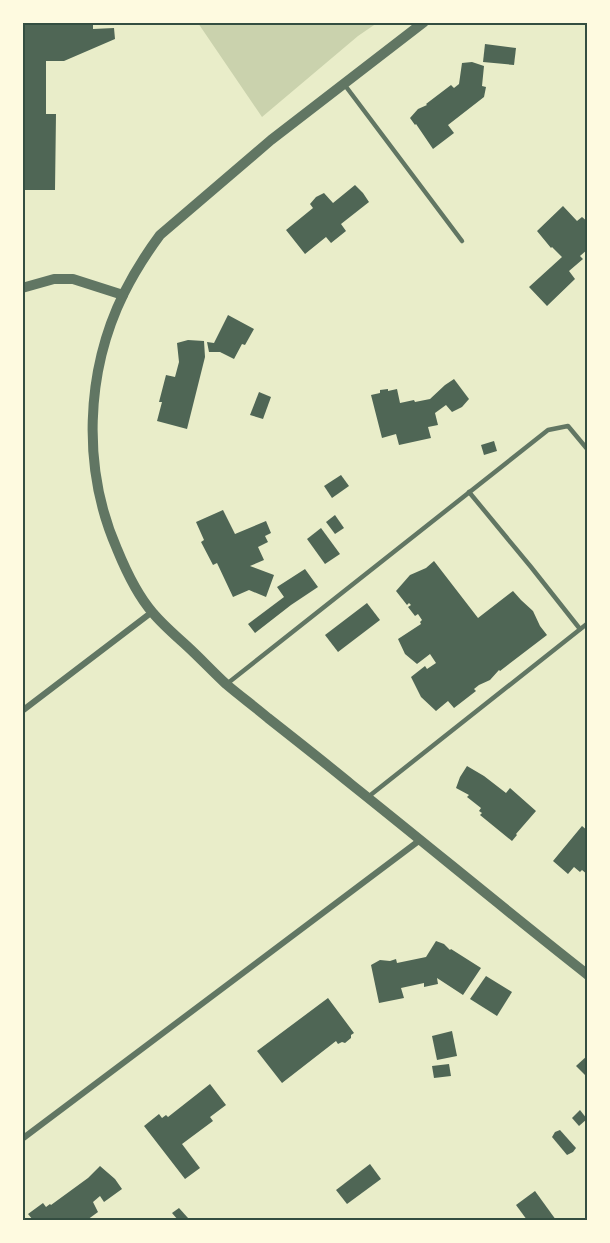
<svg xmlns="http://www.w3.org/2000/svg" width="610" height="1243" font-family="'IBM Plex Sans',sans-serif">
  <rect width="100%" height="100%" fill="#e9edc9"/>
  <path fill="#cad2ad" d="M198 23H377L358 36 262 117Z"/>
  <g fill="#4f6655">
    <path d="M22 22H93V29L114 28 115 39 64 61H46V114H56L55 190H22Z"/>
    <path d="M485 44 516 48 514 65 483 62Z"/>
    <path d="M472 62 484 66 482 86 486 87 484 97 448 125 454 133 433 149 416 124 415 125 410 118 418 109 427 105 426 104 451 85 454 88 459 84 462 63Z"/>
    <path d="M355 185 363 193 369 202 341 224 346 231 331 243 326 237 305 254 286 230 313 208 310 204 316 197 324 193 333 203Z"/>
    <path d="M563 206 577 221 582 217 588 222V249L580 256 583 259 569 271 575 279 547 306 529 287 562 257 552 247 551 248 537 231Z"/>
    <path d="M228 315 254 329 245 345 242 344 234 359 220 352H209L207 342 214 343Z"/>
    <path d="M188 340 204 341 205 357 187 429 157 421 162 402H159L166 375 175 377 179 362 177 343Z"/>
    <path d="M454 379 469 399 462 407 452 412 446 405 435 413 438 425 428 427 431 438 399 445 396 434 382 438 371 395 380 393V390L388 389V391L397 389 400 403 414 400 415 402 430 399 445 385Z"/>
    <path d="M259 392 271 397 263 419 250 415Z"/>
    <path d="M494 441 497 451 484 455 481 445Z"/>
    <path d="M341 475 349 486 332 498 324 486Z"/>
    <path d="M223 510 235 534 266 521 271 533 265 536 268 542 258 547 264 560 250 566 274 575 266 597 249 590 233 597 217 563 213 565 201 542 204 540 196 522Z"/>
    <path d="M335 515 344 528 335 534 326 522Z"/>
    <path d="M321 528 340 554 325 564 307 539Z"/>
    <path d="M434 561 478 618 513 591 521 600 533 611 540 626 547 635 500 671 499 670 490 680 479 685 474 689 476 691 454 708 448 701 436 711 421 697 411 677 425 666 427 669 436 663 430 654 417 664 405 654 398 639 421 624 420 622 422 620 418 614 415 616 408 607 411 605 409 603 407 605 396 591 410 575 426 568Z"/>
    <path d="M305 569 318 587 291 605 255 633 248 624 284 597 277 587Z"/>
    <path d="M367 603 380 620 338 652 325 635Z"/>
    <path d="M467 766 484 776 506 793 510 788 536 811 516 834 517 835 512 841 480 815 482 813 479 811 481 808 467 797 469 795 456 788 460 777Z"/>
    <path d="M582 826 588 831V875L582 870 580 872 574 867 568 874 553 861Z"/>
    <path d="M436 941 444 944 450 950 451 949 481 968 463 995 437 978 438 984 424 987V983L401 988 404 998 379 1003 371 965 380 960 390 961 396 959 397 963 426 957Z"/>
    <path d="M486 976 512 992 497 1016 470 999Z"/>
    <path d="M328 998 354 1033 351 1035V1038L345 1043 342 1042 338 1044 336 1041 282 1083 257 1051Z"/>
    <path d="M452 1031 457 1056 437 1060 432 1036Z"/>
    <path d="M588 1055V1078L576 1066Z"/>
    <path d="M449 1064 451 1076 434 1078 432 1066Z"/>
    <path d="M210 1084 226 1105 210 1117 213 1121 182 1144 200 1168 185 1179 144 1126 159 1114 162 1118 166 1115 168 1117Z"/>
    <path d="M580 1110 587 1119 579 1126 572 1118Z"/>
    <path d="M560 1130 576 1148 573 1152 567 1155 552 1137 555 1132Z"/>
    <path d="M370 1164 381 1179 347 1204 336 1190Z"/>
    <path d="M100 1166 115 1179 122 1189 104 1202 100 1196 93 1202 98 1212 87 1220H33L28 1214 43 1203 46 1207 50 1204 51 1205 88 1178Z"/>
    <path d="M535 1191 556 1220H527L516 1205Z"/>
    <path d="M179 1208 188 1218 185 1220H178L172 1213Z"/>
  </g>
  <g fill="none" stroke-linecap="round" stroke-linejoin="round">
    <g stroke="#617663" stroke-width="4.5">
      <path d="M344 84 462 241"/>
      <path d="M469 492 531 567 580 629"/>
      <path d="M228 683 548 430 568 426 588 450"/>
      <path d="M368 797 588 623"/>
    </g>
    <g stroke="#617663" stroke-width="6">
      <path d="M22 711 152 612"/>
      <path d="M22 1139 420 840"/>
    </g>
    <g stroke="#617663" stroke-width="10">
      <path d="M424 22 271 140 160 235C146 254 134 273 124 293 85 372 82 469 117 549 126 571 137 595 153 613 163 625 176 636 188 647 201 659 213 672 226 684 240 696 254 706 268 718 296 740 324 762 352 785 431 848 509 913 588 975"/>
      <path d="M22 288 54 279H73L123 295"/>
    </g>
  </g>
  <rect width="610" height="1243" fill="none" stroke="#fefae0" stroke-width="48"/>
  <rect x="24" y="24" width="562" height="1195" fill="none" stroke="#344e41" stroke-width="2"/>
</svg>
